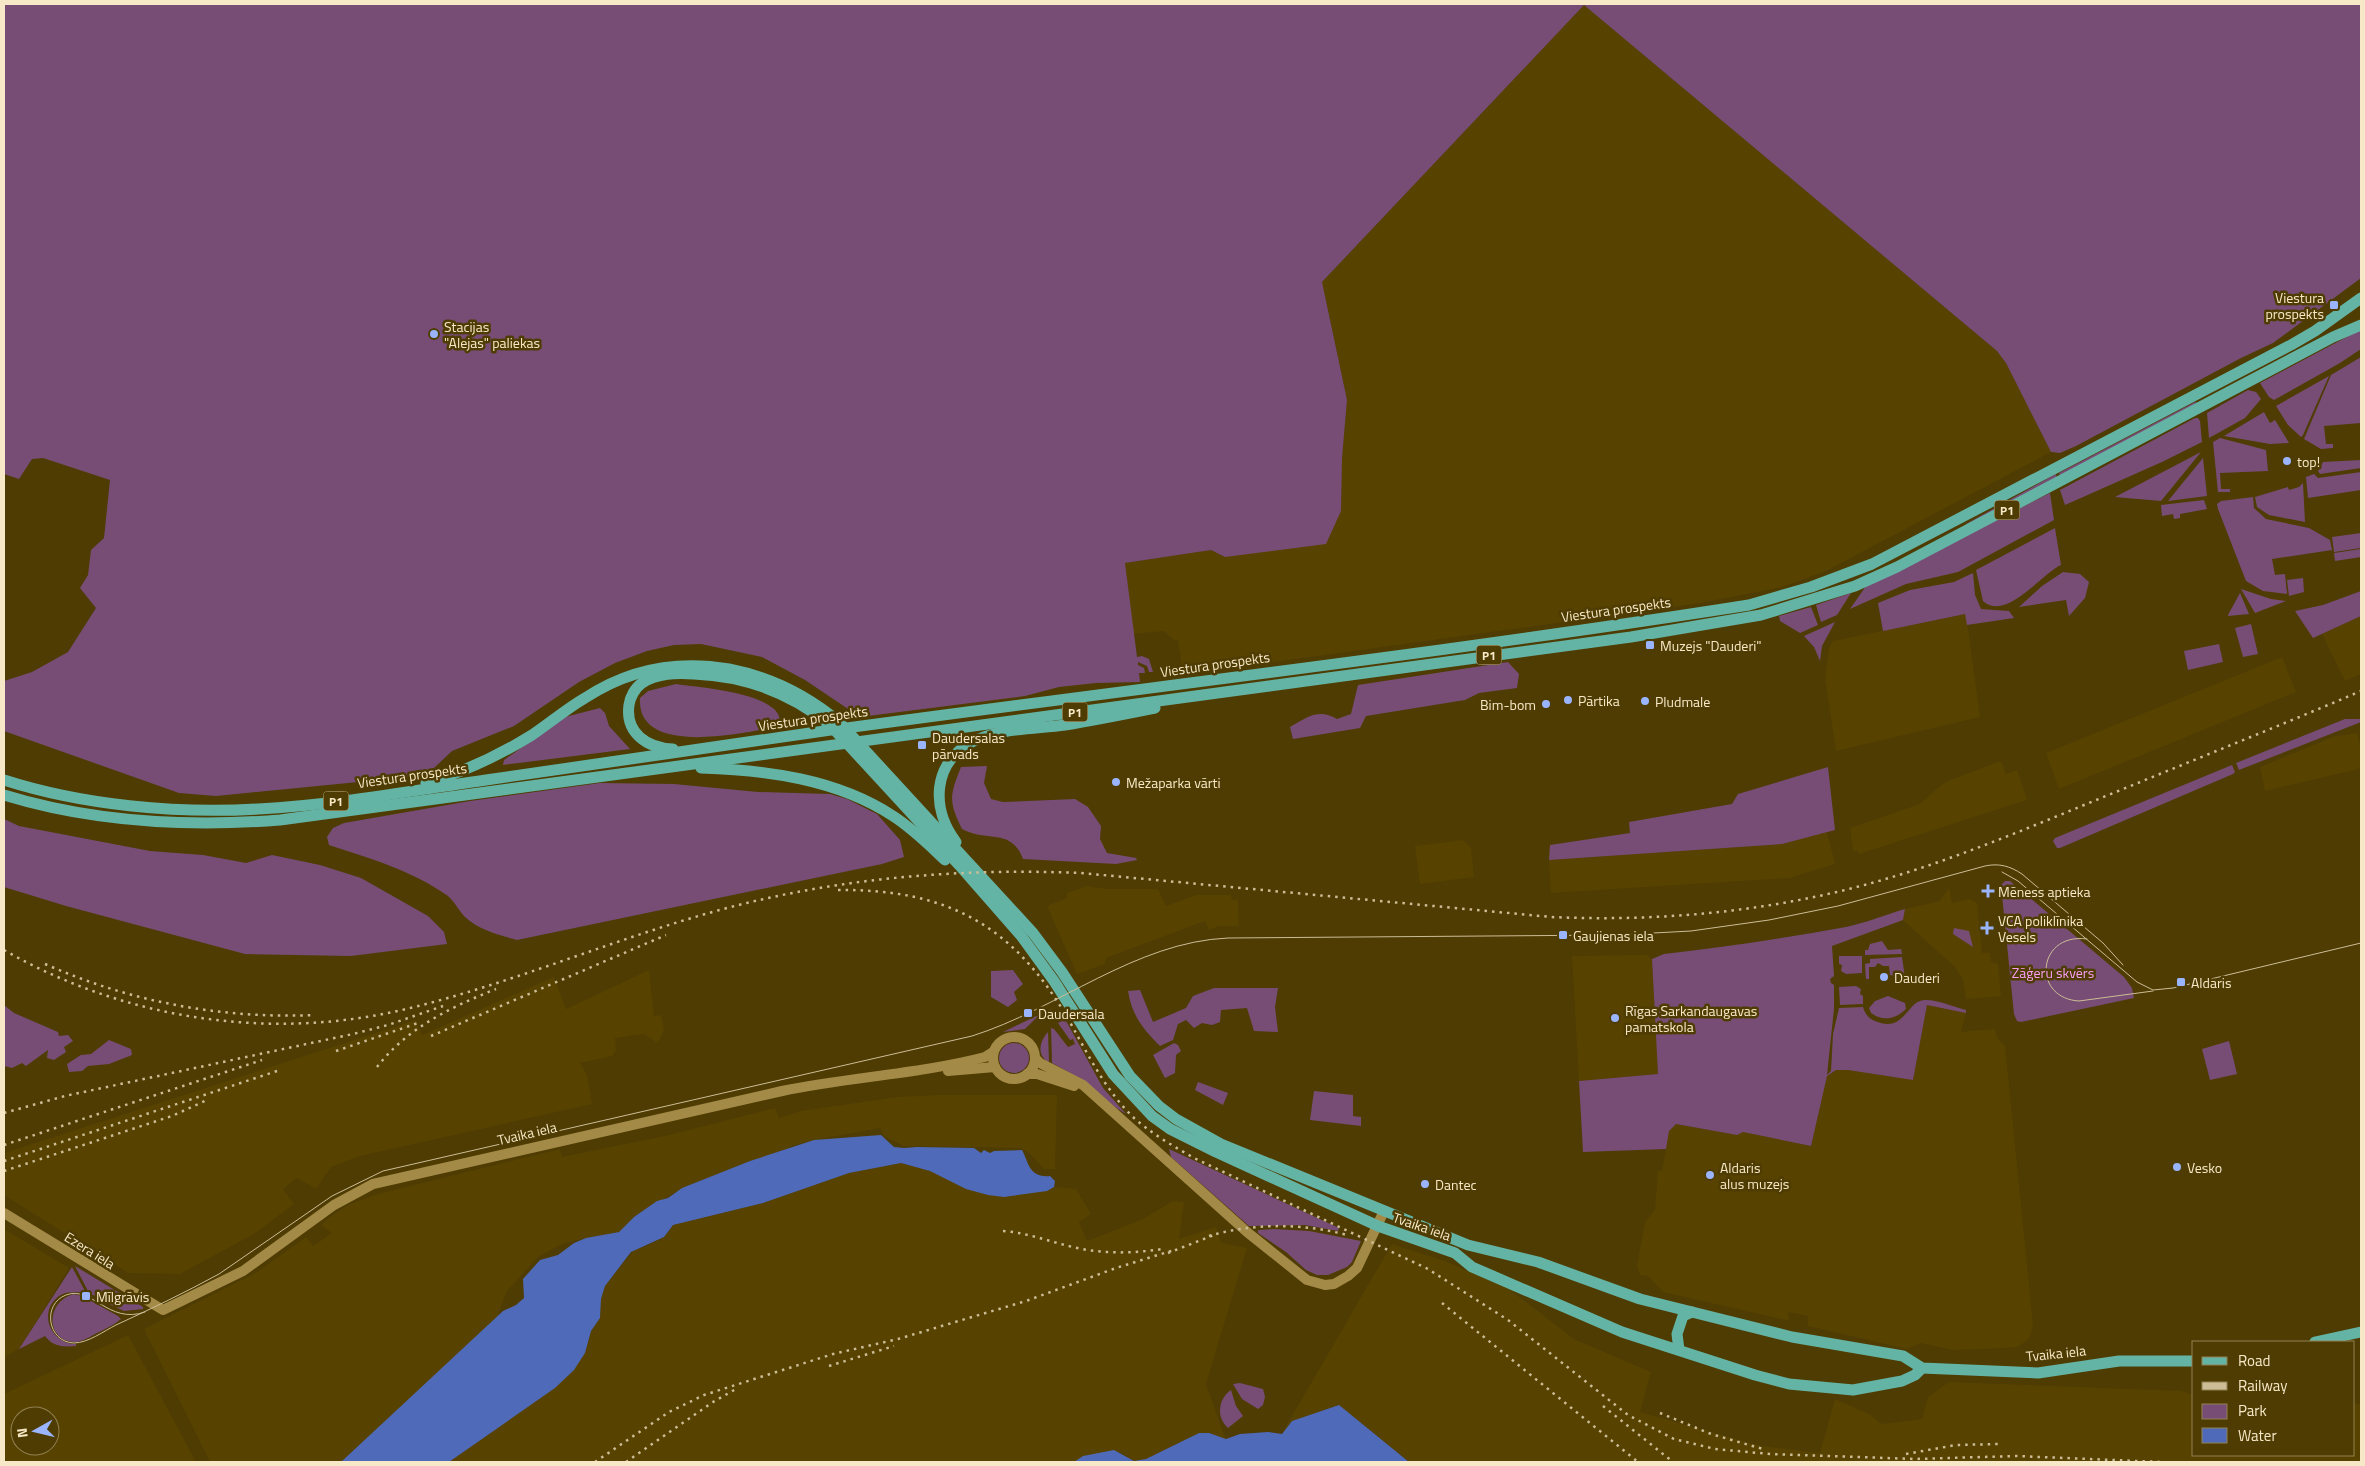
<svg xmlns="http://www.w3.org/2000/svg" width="2365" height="1466" font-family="'Titillium Web',sans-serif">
  <rect width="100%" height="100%" fill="#4e3c03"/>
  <g fill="#574200" fill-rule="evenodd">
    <path d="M1584 5 1997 351 2006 363 2051 452 1826 571 1782 587 1695 604 1193 673 1182 667 1178 640H1174L1164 631 1133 634 1125 563 1211 550 1225 557 1341 511 1342 458 1347 400 1322 282Z"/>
    <path d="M1966 614 1980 717 1836 751 1825 678 1829 648 1833 641Z"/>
    <path d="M2361 616V674L2345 681 2322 634Z"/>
    <path d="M2282 657 2296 692 2059 789 2046 753Z"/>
    <path d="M2357 733 2361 749V764L2359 769 2265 791 2260 767 2335 736Z"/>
    <path d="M2001 761 2006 774 2017 770 2027 800 1859 854 1857 850 1853 851 1850 828 1920 804 1940 786 1950 780Z"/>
    <path d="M1827 832 1835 864 1789 878 1551 893 1549 860 1782 844Z"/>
    <path d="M1463 840 1471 848 1474 877 1420 884 1415 846Z"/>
    <path d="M1087 886 1107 889H1158L1166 906 1196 895H1231L1232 900H1238L1239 926H1219L1209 930 1205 921 1106 958 1105 964 1077 974 1047 906 1067 898V893Z"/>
    <path d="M1949 888 1952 903 1970 899 1977 903 1982 953H1990L1991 962 1998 964 2001 996 1966 999 1963 979 1955 967 1903 920 1905 909 1940 901Z"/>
    <path d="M1647 955 1652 959 1658 1074 1579 1081 1572 956Z"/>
    <path d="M649 970 654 1016 661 1015 664 1030 658 1043 644 1034 615 1038 616 1051 612 1056 580 1063 587 1075 592 1104 360 1156 331 1167 316 1189 297 1178 283 1189 294 1204 254 1234 180 1274 128 1273 4 1195V1153L416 1020 422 1035 554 977 566 1009Z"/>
    <path d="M1927 1005 1966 1013 1961 1032 1994 1029 1998 1039 2005 1046 2033 1325 2030 1337 2025 1342 2017 1347 2006 1348 1953 1350 1921 1343 1907 1349 1808 1326V1316L1794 1313 1788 1312 1789 1319 1786 1320 1663 1292 1648 1276 1640 1275 1637 1266 1645 1222 1655 1210 1658 1170 1662 1171 1669 1131 1676 1124 1737 1135 1743 1132 1811 1146 1826 1076 1836 1070H1848L1913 1080Z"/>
    <path d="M939 1095H1057L1055 1169H1044L1029 1153 1020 1148 903 1146 884 1136 880 1128 814 1140 795 1145 766 1157 750 1161 682 1188 634 1217 619 1232 581 1239 562 1244 538 1257 507 1291 496 1320 341 1462H210L144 1329 256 1273 306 1237 313 1246 332 1233 321 1225 330 1217 348 1205 378 1194 560 1149 562 1157 669 1135 775 1108 779 1118 801 1111 898 1097Z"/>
    <path d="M901 1163 930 1171 966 1189 1047 1191 1054 1187 1076 1189 1091 1214 1079 1222 1087 1241 1143 1219 1173 1201 1184 1202 1179 1239 1216 1227 1221 1243 1247 1248 1206 1384 1226 1440 1209 1433H1199L1146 1459 1134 1461 1120 1452 1074 1462H449L524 1409 585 1353 591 1331 600 1318 601 1299 605 1286 635 1249 645 1247 664 1237 673 1225 763 1203 849 1173Z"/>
    <path d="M4 1229 69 1268 19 1349 4 1357Z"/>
    <path d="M1392 1244 1445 1261 1509 1289 1574 1339 1651 1372 1640 1412 1761 1446 1820 1453 1835 1399 1871 1415 1881 1424 1922 1419 1928 1397 1949 1382 2181 1391 2194 1395V1455H2354V1404H2361V1462H1410L1338 1405 1292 1421 1282 1433Z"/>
    <path d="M128 1335 196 1462H4V1394ZM20 1416H50V1446H20Z"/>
  </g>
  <g fill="#774d75">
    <path d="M4 4H2361V278L2273 343 2241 358 2076 446 2060 453 2051 452 2006 363 1997 351 1584 5 1322 282 1347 400 1342 458 1341 511 1326 544 1225 557 1211 550 1125 563 1137 657 1142 656 1149 659 1153 672H1149L1147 666 1138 662V665L1144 668 1145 673H1139L1140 682 1096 683 1059 687 1025 696 860 717 805 680 762 657 701 644 674 645 647 651 615 663 579 682 514 726 452 751 434 768 409 777 216 796 179 793 4 731V681L32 672 68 652 96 608 80 588 88 575 91 550 104 538 110 480 43 458 32 459 19 479 4 474Z"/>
    <path d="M2358 331H2361V349L2340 363 2274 400 2269 397 2260 383Z"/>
    <path d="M2361 357V423L2324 426 2326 444H2333V448L2321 449 2304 439 2331 375Z"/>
    <path d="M2329 376 2303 435 2301 437 2288 425 2276 406Z"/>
    <path d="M2248 390 2256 392 2261 399 2245 418 2209 438 2207 413Z"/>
    <path d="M2195 402 2197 403 2060 476 2059 473Z"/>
    <path d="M2264 412 2270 423 2275 420 2289 443 2270 444 2224 436Z"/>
    <path d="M2195 418H2198L2200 421 2202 442 2162 462 2065 505 2060 490Z"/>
    <path d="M2220 438 2266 450 2268 471 2220 473 2221 489H2230V492H2218L2213 442Z"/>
    <path d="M2201 452 2161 501 2115 497Z"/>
    <path d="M2203 458 2207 496 2168 501Z"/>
    <path d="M2361 460V468L2320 474 2318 471 2323 462Z"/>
    <path d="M2361 472V490L2308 498 2306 477 2314 474 2318 478Z"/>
    <path d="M2056 474 2057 478 1968 525 1966 524Z"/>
    <path d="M2303 483 2305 522 2269 515 2257 507 2255 497 2288 487 2289 490 2299 487Z"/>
    <path d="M2050 493 2054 520 1958 572 1906 584 1850 609 1866 586Z"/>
    <path d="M2253 497 2254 508 2266 519 2309 528 2330 540 2332 550 2272 559 2275 575 2285 574 2287 594 2263 591 2246 581 2218 509 2217 504 2221 501Z"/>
    <path d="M2204 500 2207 509 2180 514V518L2174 519 2173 514 2162 516 2161 505Z"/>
    <path d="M2055 528 2061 565C2041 574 2006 622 1983 601L1976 570Z"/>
    <path d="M2361 533V548L2334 552 2332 537Z"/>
    <path d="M2361 549V557L2335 561 2334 553Z"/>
    <path d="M2063 572 2080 574 2089 582 2085 598 2069 616 2066 600 2019 607 2042 586Z"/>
    <path d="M1973 573 1975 595 1981 609 2009 611 2014 618 1967 625 1965 614 1883 631 1878 603 1910 590 1954 582Z"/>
    <path d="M2303 578 2304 592 2289 596 2287 580Z"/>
    <path d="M2241 589 2271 599 2286 601 2255 613Z"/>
    <path d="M2361 591V616L2313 638 2295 611 2323 605Z"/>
    <path d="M1851 593 1837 615 1821 622 1816 605Z"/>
    <path d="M2240 593 2249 614 2228 616V615Z"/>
    <path d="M1811 607 1818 625 1800 633 1780 621 1779 616Z"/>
    <path d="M1835 622 1822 646 1820 661 1814 647 1804 636Z"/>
    <path d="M2251 624 2258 654 2243 657 2235 628Z"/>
    <path d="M2219 644 2223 662 2188 670 2184 651Z"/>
    <path d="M1508 662 1519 674 1517 688 1479 693 1465 700 1366 716 1360 728 1293 739 1290 727C1307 717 1319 708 1337 719L1351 714 1358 685Z"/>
    <path d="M676 684C703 688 753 691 774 709 779 713 780 721 783 726 750 731 636 760 640 698L648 691Z"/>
    <path d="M600 708 605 713 609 726 630 749 503 765 504 760 565 717Z"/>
    <path d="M2345 719H2361V722L2239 770 2236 763Z"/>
    <path d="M2232 765 2235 772 2233 774 2060 848H2057L2053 841 2055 838Z"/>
    <path d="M987 766 984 783 991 799 1003 802 1075 799 1088 807 1101 826 1100 839 1107 853 1136 858 1137 860 1116 864 1023 859C1011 827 987 843 962 829 948 801 950 795 961 767Z"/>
    <path d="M1828 767 1835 830 1782 844 1549 860 1550 845 1630 833 1629 822 1732 804 1738 794Z"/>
    <path d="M600 783 674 784 758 792 830 794 847 799 877 814 900 840 904 857 882 864 517 940C499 935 479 930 465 917 459 911 455 902 448 896 413 871 369 858 329 845L327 837 333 828 344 823 470 801Z"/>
    <path d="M4 819 19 826 150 851 203 855 246 863 272 855 320 865 361 878 428 916 444 932 447 944 351 956 245 954 66 906 4 887Z"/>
    <path d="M2005 881H2010L2124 977 2132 988 2134 998 2021 1022 2017 1021 2014 1014 2001 885Z"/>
    <path d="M1905 909 1903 920 1832 946 1834 976 1830 979 1831 983 1834 985V1009L1827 1075 1831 1071 1833 1034 1839 1008 1863 1007C1865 1014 1868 1018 1875 1021 1904 1034 1907 1001 1924 1000 1937 999 1954 1007 1966 1010V1013L1927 1005 1913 1080 1848 1070H1836L1827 1076 1811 1146 1743 1132 1737 1135 1676 1124 1669 1131 1666 1149 1583 1152 1579 1081 1658 1074 1652 959 1664 954C1725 947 1786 938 1846 927 1865 923 1885 915 1905 909Z"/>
    <path d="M1954 928 1969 931 1973 947 1953 934Z"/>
    <path d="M1882 941 1888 950 1901 949 1902 954 1865 955V950H1868L1870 944Z"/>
    <path d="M1839 956H1862V973L1846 974 1841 971 1842 965 1839 964Z"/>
    <path d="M1902 957 1905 978 1890 975 1889 966H1883L1878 963 1875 967H1869V979H1866L1865 964 1870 963V959Z"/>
    <path d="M1013 970 1023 984 1014 992 1017 1000 1008 1007 991 997V971Z"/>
    <path d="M1856 986 1861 989 1860 994 1863 996V1004L1840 1005 1839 987Z"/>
    <path d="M1214 988H1278L1275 1007 1278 1032 1254 1031 1247 1008 1221 1010 1220 1022 1212 1025 1202 1023 1194 1028 1186 1020 1178 1024 1173 1040 1160 1046C1143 1029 1132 1016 1128 991L1140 990 1153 1022 1186 1008 1193 996Z"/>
    <path d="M1888 996 1905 1003 1906 1009C1896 1019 1883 1022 1871 1013L1869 1008 1875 1001Z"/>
    <path d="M4 1005 14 1013 58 1032 59 1036 68 1035 73 1041 64 1047 66 1052 54 1060 47 1058 48 1050 26 1066 22 1063 12 1068 4 1066Z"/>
    <path d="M1053 1008 1035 1019 1025 1029 1003 1032Z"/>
    <path d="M1065 1019 1103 1088 1126 1114 1110 1104 1085 1081 1052 1063 1051 1028 1054 1029 1068 1047 1075 1044 1073 1039 1070 1040 1058 1023Z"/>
    <path d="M1048 1032 1049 1061 1048 1062C1036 1054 1040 1041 1048 1032Z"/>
    <path d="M109 1040 131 1049 132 1055 109 1064 88 1066 82 1071 69 1072 67 1064 81 1055 91 1054Z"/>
    <path d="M2229 1041 2237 1074 2210 1080 2202 1049Z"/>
    <circle cx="1014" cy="1058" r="15"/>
    <path d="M1174 1043 1178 1045 1181 1051 1176 1055 1175 1073 1165 1078 1153 1055Z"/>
    <path d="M1198 1082 1228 1093 1223 1105 1195 1090Z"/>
    <path d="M1314 1091 1353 1095V1116L1361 1117V1126L1310 1120Z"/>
    <path d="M1169 1149 1339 1228 1338 1231 1305 1225 1249 1226 1171 1157Z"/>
    <path d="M1274 1229 1309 1231 1361 1241 1352 1262 1347 1267 1328 1275H1317L1306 1270 1286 1252 1258 1233V1230Z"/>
    <path d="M75 1266 143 1307V1309L124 1311 107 1303 108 1300 103 1297 101 1299 89 1293Z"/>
    <path d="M72 1267 85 1291C76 1294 68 1290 59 1296 37 1312 51 1344 76 1344V1346C63 1347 53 1347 45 1336L19 1349Z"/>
    <path d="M74 1294 82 1296 118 1316 121 1319C114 1325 105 1329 97 1333 91 1336 84 1341 76 1342 46 1343 44 1302 74 1294Z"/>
    <path d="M1240 1383 1263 1389 1265 1397 1263 1405 1258 1409 1242 1399 1233 1384Z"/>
    <path d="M1231 1390 1236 1406 1243 1416 1228 1428C1216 1417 1218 1399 1231 1390Z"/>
  </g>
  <g fill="#4f6ab9">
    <path d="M881 1135 894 1147 904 1148 917 1147 974 1148 981 1153 984 1150 990 1153 994 1151 1022 1150C1029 1163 1029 1178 1050 1176L1055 1181 1054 1187 1047 1191 1004 1197 988 1195 966 1189 930 1171 901 1163 849 1173 763 1203 673 1225 664 1237 631 1252 605 1286 601 1299 600 1318 591 1331 585 1353 574 1370 555 1388 449 1462H341L503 1311 516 1305 524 1298 523 1279 540 1260 558 1255 574 1243 586 1238 619 1232 634 1217 657 1201 668 1198 682 1188 750 1161 814 1140Z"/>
    <path d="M1339 1405 1409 1462H1074L1083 1456 1114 1450 1134 1461 1146 1459 1199 1433H1209L1226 1439 1240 1434 1268 1432 1282 1434 1292 1421Z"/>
  </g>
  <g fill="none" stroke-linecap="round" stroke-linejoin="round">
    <g stroke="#a48a47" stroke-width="10">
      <circle cx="1014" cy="1058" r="21"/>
      <path d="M1035 1058 1040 1063 1083 1085 1247 1232 1307 1280 1325 1285 1334 1284 1348 1276 1357 1268 1384 1211"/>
      <path d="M948 1071 995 1067"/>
      <path d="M1027 1074H1037L1074 1086"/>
      <path d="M4 1213 163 1310 243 1271 334 1205 373 1184 782 1091C850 1077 919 1074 985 1057L993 1052"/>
    </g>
    <g stroke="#64b4a5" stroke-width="11">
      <path d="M673 749C647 748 625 733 629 705 630 697 635 688 642 683 658 673 676 673 694 674 745 676 791 693 830 725L959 865 1022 937 1054 981 1113 1074 1152 1116 1170 1129 1216 1152 1378 1226 1455 1253 1472 1267 1622 1332 1755 1375 1789 1384 1853 1390 1902 1381 1915 1375 1922 1368"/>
      <path d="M701 768C766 770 837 779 893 816 912 828 929 845 945 860"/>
      <path d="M4 780C82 805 176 814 258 809 334 805 410 791 486 780 594 764 702 748 810 733 1123 690 1437 654 1749 605L1811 587 1872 564 2291 345 2315 331 2361 298"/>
      <path d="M426 783C464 772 498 756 532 735 550 723 566 709 585 698 629 669 677 660 729 669 770 677 808 696 840 723L1033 933 1062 972 1130 1076 1159 1106 1176 1119 1221 1144 1468 1245 1538 1262 1640 1299 1792 1337 1903 1356 1922 1368 2038 1373 2119 1361H2194"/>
      <path d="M4 795C92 822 189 827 280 820L1631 637 1761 615 1855 586 1897 567 2333 337 2361 325"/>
      <path d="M956 842C931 809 932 763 972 742 999 728 1036 729 1065 725 1095 720 1125 714 1155 708"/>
      <path d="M2315 1342 2361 1332"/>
      <path d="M1679 1350 1677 1334 1683 1316 1692 1312"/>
    </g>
    <g stroke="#ccbd96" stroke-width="1">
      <path d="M2002 872 2018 881 2137 982 2153 990 2173 988 2361 943"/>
      <path d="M2087 939C2037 932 2031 998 2079 1001L2153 991"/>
      <path d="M145 1312C108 1325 92 1285 66 1295 42 1304 47 1342 74 1343 88 1343 104 1331 116 1325 151 1309 186 1292 219 1274L332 1196 383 1171 972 1036C1058 1009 1135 942 1228 938L1616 935 1691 931 1769 920 1838 906 1985 866C1999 863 2010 866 2022 874L2103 943 2123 965"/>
    </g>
    <g stroke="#ccbd96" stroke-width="2.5" stroke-dasharray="2.5 5" stroke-linecap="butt">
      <path d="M838 890C946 889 1012 924 1067 1017 1087 1052 1104 1089 1134 1118 1152 1134 1173 1146 1194 1158L1428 1269 1508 1320 1628 1415 1674 1439 1715 1449 1770 1454 1915 1459 2016 1456 2162 1462"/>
      <path d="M4 950C124 1019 268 1041 402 1010 508 985 611 940 716 911 835 878 957 868 1081 873L1551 917C1664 922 1779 911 1889 878 1970 854 2049 819 2128 787 2206 755 2284 724 2361 691"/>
      <path d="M45 964C131 1002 221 1019 315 1015"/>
      <path d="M431 1036 666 935"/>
      <path d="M336 1051 421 1022"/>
      <path d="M377 1067C407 1028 451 1007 496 989"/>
      <path d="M4 1113 65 1096 353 1034 388 1025 443 1006"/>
      <path d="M4 1145 262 1060"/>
      <path d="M4 1161 280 1070"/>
      <path d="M4 1171 172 1116 207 1100"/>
      <path d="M1003 1231C1031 1233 1055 1244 1082 1249 1109 1254 1136 1253 1163 1249"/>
      <path d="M1209 1236C1252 1223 1303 1223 1347 1235"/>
      <path d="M1168 1253 1214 1235"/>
      <path d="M1442 1303 1638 1462"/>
      <path d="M829 1366 894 1346"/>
      <path d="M1603 1406 1673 1462"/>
      <path d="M1660 1413 1711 1434 1763 1449"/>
      <path d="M1906 1454 1956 1445 1999 1444"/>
      <path d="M595 1462 669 1412 704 1395 833 1354 898 1339 1026 1301 1116 1268 1174 1250"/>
      <path d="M626 1462 713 1402 736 1389"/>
    </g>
  </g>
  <g fill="#9ab5fd" stroke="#4e3c03" stroke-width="2">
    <rect x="2329" y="300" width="10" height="10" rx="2.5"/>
    <circle cx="434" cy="334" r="5"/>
    <circle cx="2287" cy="461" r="5"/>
    <rect x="1645" y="640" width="10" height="10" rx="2.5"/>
    <circle cx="1568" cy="700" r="5"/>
    <circle cx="1645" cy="701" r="5"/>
    <circle cx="1546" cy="704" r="5"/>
    <rect x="917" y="740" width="10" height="10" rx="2.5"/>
    <circle cx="1116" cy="782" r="5"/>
    <path d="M1985.5 883.5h5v5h5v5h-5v5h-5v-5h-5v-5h5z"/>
    <path d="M1984.5 920.5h5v5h5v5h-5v5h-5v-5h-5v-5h5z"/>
    <rect x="1558" y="930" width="10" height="10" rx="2.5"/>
    <circle cx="1884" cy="977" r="5"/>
    <rect x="2176" y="977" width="10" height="10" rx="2.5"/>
    <rect x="1023" y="1008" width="10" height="10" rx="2.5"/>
    <circle cx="1615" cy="1018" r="5"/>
    <circle cx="2177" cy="1167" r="5"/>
    <circle cx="1710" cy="1175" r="5"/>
    <circle cx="1425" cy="1184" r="5"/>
    <rect x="81" y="1291" width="10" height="10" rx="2.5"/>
  </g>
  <g text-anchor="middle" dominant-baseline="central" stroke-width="5" stroke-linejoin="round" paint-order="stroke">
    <g fill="#4e3c03" stroke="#c4b58d" stroke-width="1">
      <rect x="1994.5" y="500.5" width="25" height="19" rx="4"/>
      <rect x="1476.5" y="645.5" width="25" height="19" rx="4"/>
      <rect x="1062.5" y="702.5" width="25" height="19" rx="4"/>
      <rect x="323.5" y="791.5" width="25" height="19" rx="4"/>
    </g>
    <g font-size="12" font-weight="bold" fill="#f7e9c8">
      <text x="2007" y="510">P1</text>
      <text x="1489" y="655">P1</text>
      <text x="1075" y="712">P1</text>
      <text x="336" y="801">P1</text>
    </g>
    <g font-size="14" fill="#f7e9c8" stroke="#4e3c03" text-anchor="start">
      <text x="2324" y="297" text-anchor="end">Viestura<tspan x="2324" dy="16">prospekts</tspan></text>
      <text x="444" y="326">Stacijas<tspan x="444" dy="16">"Alejas" paliekas</tspan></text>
      <text x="2297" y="461">top!</text>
      <text x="1660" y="645">Muzejs "Dauderi"</text>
      <text x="1578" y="700">Pārtika</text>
      <text x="1655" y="701">Pludmale</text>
      <text x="1536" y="704" text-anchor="end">Bim-bom</text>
      <text x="932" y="737">Daudersalas<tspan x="932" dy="16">pārvads</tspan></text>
      <text x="1126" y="782">Mežaparka vārti</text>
      <text x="1998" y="891">Mēness aptieka</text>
      <text x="1998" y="920">VCA poliklīnika<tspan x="1998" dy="16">Vesels</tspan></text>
      <text x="1573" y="935">Gaujienas iela</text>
      <text x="1894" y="977">Dauderi</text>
      <text x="2191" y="982">Aldaris</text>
      <text x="1625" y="1010">Rīgas Sarkandaugavas<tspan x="1625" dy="16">pamatskola</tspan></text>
      <text x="1038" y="1013">Daudersala</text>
      <text x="1720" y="1167">Aldaris<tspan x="1720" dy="16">alus muzejs</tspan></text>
      <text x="2187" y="1167">Vesko</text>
      <text x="1435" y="1184">Dantec</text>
      <text x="96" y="1296">Mīlgrāvis</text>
    </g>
    <g font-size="14" fill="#f7e9c8" stroke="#4e3c03">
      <text transform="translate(1616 609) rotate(-8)">Viestura prospekts</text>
      <text transform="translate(1215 664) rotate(-8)">Viestura prospekts</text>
      <text transform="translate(813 718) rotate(-8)">Viestura prospekts</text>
      <text transform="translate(412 775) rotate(-8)">Viestura prospekts</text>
      <text transform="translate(527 1133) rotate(-13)">Tvaika iela</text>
      <text transform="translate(1422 1226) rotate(19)">Tvaika iela</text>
      <text transform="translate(90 1250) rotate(32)">Ezera iela</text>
      <text transform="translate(2056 1353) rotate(-6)">Tvaika iela</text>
    </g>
    <g font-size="14" fill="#fb9ef8" stroke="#4e3c03">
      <text x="2053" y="972">Zāģeru skvērs</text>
    </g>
  </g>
  <rect width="2365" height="1466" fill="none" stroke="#f7e9c8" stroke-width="10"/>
  <rect x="2192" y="1341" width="162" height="115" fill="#4e3c03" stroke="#928152"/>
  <rect x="2202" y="1357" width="25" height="8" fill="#64b4a5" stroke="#928152"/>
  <text x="2238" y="1366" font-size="15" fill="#f7e9c8">Road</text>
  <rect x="2202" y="1382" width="25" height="8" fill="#ccbd96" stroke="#928152"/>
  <text x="2238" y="1391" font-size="15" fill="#f7e9c8">Railway</text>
  <rect x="2202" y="1404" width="25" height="15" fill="#774d75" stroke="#928152"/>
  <text x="2238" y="1416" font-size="15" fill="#f7e9c8">Park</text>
  <rect x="2202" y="1428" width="25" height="15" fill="#4f6ab9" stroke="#928152"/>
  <text x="2238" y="1441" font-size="15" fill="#f7e9c8">Water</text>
  <g transform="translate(35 1431) rotate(262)"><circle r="24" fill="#4e3c03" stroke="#928152"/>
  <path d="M0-4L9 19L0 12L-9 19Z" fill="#9ab5fd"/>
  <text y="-8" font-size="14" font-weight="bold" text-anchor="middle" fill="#f7e9c8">N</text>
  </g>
</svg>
